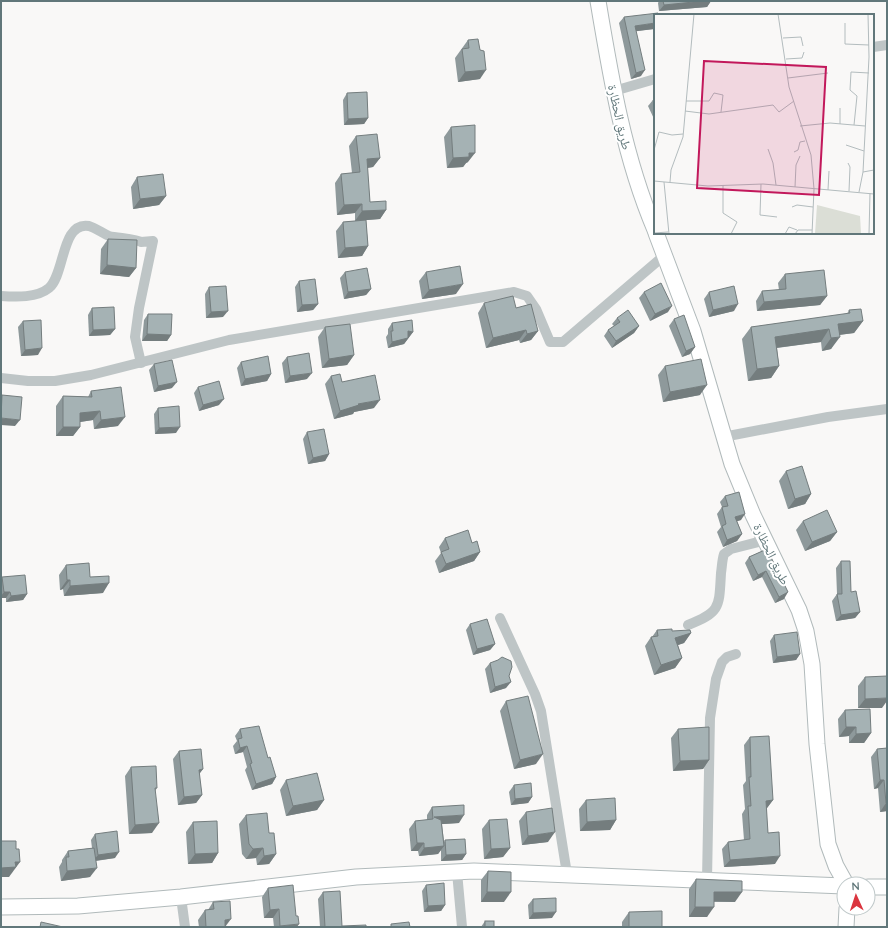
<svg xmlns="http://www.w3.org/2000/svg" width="888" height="928" font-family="Quicksand,'Noto Naskh Arabic',sans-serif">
  <rect width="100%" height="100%" fill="#f9f8f7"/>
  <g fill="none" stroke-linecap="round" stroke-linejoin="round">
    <defs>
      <g id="secondary">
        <path d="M598 1C611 79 624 157 655 230"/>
        <path d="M656 233 693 331 732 464 753 515 799 610 806 631 812 664 817 744 828 844 836 866 846 884"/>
        <path d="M868 887H887"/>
        <path d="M1 907 78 906 181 897 356 877 474 871 844 886"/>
        <path d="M846 927 847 908"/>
      </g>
    </defs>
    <use href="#secondary" stroke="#b1babb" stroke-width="17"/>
    <g stroke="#bec5c6" stroke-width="10">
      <path d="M873 47 887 45"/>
      <path d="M614 91 655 79"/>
      <path d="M1 296C16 297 37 298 49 288 65 275 61 221 89 226 96 228 102 233 109 236 117 238 137 239 141 242L153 241 139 308 135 337 141 363"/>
      <path d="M1 378 28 381H55L91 375 229 340 514 292 527 296 536 309 550 342H563L666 254"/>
      <path d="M723 437 828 417 887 409"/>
      <path d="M500 618 535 694 541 711 567 874"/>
      <path d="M688 625C721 612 719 607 721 573 722 567 722 560 724 554L731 549 766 540"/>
      <path d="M457 872 462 927"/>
      <path d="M707 880 710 718 716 679 722 662 727 657 736 654"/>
      <path d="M181 897 185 927"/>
    </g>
    <use href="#secondary" stroke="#fff" stroke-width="15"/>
  </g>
  <g fill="#8e999b">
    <path d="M659 1H711L707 7 659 11 658 3Z"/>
    <path d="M624 17 654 29 636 31 641 76 631 79 619 23Z"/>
    <path d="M468 40 480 50V79L458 82 455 58Z"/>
    <path d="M347 93 368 118 364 124 344 125 343 100Z"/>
    <path d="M655 99V121L648 106 653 100Z"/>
    <path d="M451 127 468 162 466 163 463 167 447 168 444 137Z"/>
    <path d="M356 136 380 158 373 167 367 168 370 202 386 210 380 219 366 220 368 246 362 256 338 258 336 231 343 222 355 221V213L337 215 335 183 341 174 352 173 349 146Z"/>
    <path d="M137 177 166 196 159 205 133 209 131 187Z"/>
    <path d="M108 239 136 268 129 277 100 274 101 249Z"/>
    <path d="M345 272 371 289 366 295 344 299 340 278Z"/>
    <path d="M426 272 456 294 422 299 419 281Z"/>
    <path d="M785 274 827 296 820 305 757 311 756 301 762 291 779 290 778 283Z"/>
    <path d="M299 281 318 304 313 310 297 312 295 287Z"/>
    <path d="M209 287 223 317 206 318 205 294Z"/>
    <path d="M644 292 668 312 650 321 639 298Z"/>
    <path d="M709 292 734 311 709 317 704 299Z"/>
    <path d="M484 303 516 308 538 331 531 340 520 343 519 340 486 348 478 313Z"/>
    <path d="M92 308 115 329 110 335 89 336 88 315Z"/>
    <path d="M849 310 863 321 854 333 839 335 831 349 822 351 821 342 777 348 779 366 771 378 748 381 742 339 751 327 847 314Z"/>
    <path d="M148 314 171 335 167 341H142L144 320Z"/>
    <path d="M617 318 639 326 634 333 612 348 604 336 608 330 614 326 612 324Z"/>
    <path d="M674 319 695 347 690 354 682 357 669 326Z"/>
    <path d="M23 321 38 355 21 356 18 327Z"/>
    <path d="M392 323 413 332 404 344 388 348 386 337 388 334V329Z"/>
    <path d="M325 327 354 355 347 365 322 368 318 337Z"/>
    <path d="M287 357 307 379 285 383 282 363Z"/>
    <path d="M241 362 271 374 267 381 241 386 237 368Z"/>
    <path d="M154 364 172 388 154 392 149 370Z"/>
    <path d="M665 366 700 395 663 402 658 375Z"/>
    <path d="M331 376 342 382 374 408 354 412 353 414 334 419 325 384Z"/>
    <path d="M198 387 219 405 199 411 194 393Z"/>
    <path d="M91 391 118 426 94 429 93 420 80 422V427L73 436H56V406L63 396 88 397Z"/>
    <path d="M158 408 176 433 155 434 154 414Z"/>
    <path d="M307 432 329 454 325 461 308 464 303 439Z"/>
    <path d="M786 471 811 494 805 504 788 509 779 481Z"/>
    <path d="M725 496 741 520 737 521 742 534 737 541 723 547 717 532 721 527 717 514 722 507 720 502Z"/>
    <path d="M803 521 837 532 830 541 805 551 796 530Z"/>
    <path d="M445 538 472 543 480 552 474 561 439 573 435 561 441 553 439 547Z"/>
    <path d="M767 549 784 599 775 603 762 577 753 581 745 563 749 557Z"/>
    <path d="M841 561 851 592 860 612 855 618 836 621 832 601 837 594 836 568Z"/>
    <path d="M66 565 90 577 103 593 64 596 63 589 60 590 59 575Z"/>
    <path d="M2 577 27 594 23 600 6 602V598H1V579Z"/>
    <path d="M470 624 495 644 490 650 473 655 466 630Z"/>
    <path d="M657 630 691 633 684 643 678 645 682 658 675 668 654 675 645 646 651 637H652Z"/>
    <path d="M774 635 800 654 796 660 773 663 770 641Z"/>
    <path d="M490 663 509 676 506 688 490 693 485 669Z"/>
    <path d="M865 677 882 708H858V686Z"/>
    <path d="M506 701 536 764 514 769 500 711Z"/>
    <path d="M845 710 871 733 864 743H849V736L839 737 838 719Z"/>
    <path d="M240 729 268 758 276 777 272 784 252 790 245 770 247 767 243 752 235 754 233 746 237 741 235 736Z"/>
    <path d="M678 729 709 760 703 769 673 771 671 738Z"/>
    <path d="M750 737 773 800 767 808H766L768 833 775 864 724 867 722 849 728 842 744 840 742 814 745 809 743 785 746 781 744 745Z"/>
    <path d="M887 748V811L880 812 878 788 874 789 871 757 877 749Z"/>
    <path d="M179 751 203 769 199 774 202 795 196 803 178 805 173 759Z"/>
    <path d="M131 767 157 788 155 791 152 833 129 834 125 776Z"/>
    <path d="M286 780 324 800 317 810 286 816 280 790Z"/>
    <path d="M514 785 532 797 528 803 511 805 509 792Z"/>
    <path d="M586 800 616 820 610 830 580 831 579 809Z"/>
    <path d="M432 807 459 823 442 824 444 842 445 840 466 854 462 860 441 861V850L438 854 419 856 418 851H411L409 829 415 821 427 820V815Z"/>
    <path d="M526 812 548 842 522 845 519 821Z"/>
    <path d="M246 815 269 833 276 854 269 864 257 865 256 858 246 859 242 854 239 824Z"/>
    <path d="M489 820 510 848 503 857 484 859 482 829Z"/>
    <path d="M193 822 218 853 212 863 188 864 186 832Z"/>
    <path d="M95 834 115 858 96 861 90 877 61 881 59 867 62 862V860L68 851 92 848 91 840Z"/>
    <path d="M488 871 504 902H481V880Z"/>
    <path d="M696 879 735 902H714L707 917H689V889Z"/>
    <path d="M426 885 445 905 441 911 424 912 422 891Z"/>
    <path d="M268 888 297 927H274L273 918H264L262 897Z"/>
    <path d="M323 892 342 926 366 927H320L318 899Z"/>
    <path d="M533 899 552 918 529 919 528 905Z"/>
    <path d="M213 902 225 927H199L198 920 205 910H208Z"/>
    <path d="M629 912 662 927H622V922Z"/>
    <path d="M485 921 494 927H481Z"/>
  </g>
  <g fill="#747d7e">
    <path d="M703 1H711L707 7 659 11 664 5Z"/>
    <path d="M655 23V28L654 29 630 32 635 26Z"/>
    <path d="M486 70 480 79 458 82 465 72Z"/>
    <path d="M645 70 641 76 631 79 636 73Z"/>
    <path d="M368 118 364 124 344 125 348 119Z"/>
    <path d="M469 153H475L468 162 466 163 463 167 447 168 453 158Z"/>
    <path d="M380 158 373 167 360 169 367 159Z"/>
    <path d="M166 196 159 205 133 209 140 199Z"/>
    <path d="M362 204 355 213 337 215 344 205Z"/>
    <path d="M386 210 380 219 355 221 362 211Z"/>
    <path d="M368 246 362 256 338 258 345 248Z"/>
    <path d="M107 265 136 268 129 277 100 274Z"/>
    <path d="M463 284 456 294 422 299 429 290Z"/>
    <path d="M371 289 366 295 344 299 348 292Z"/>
    <path d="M827 296 820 305 757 311 764 302Z"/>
    <path d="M318 304 313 310 297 312 302 305Z"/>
    <path d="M738 304 734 311 709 317 713 310Z"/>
    <path d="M672 306 668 312 650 321 655 314Z"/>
    <path d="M228 311 223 317 206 318 211 312Z"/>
    <path d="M863 321 854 333 830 336 838 324Z"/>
    <path d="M639 326 634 333 612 348 616 341Z"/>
    <path d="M115 329 110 335 89 336 93 330Z"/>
    <path d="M829 329 821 342 767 349 775 337Z"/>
    <path d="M526 330 519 340 486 348 493 338Z"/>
    <path d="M408 331 413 332 404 344 388 348 392 342Z"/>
    <path d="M538 331 531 340 520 343 527 334Z"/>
    <path d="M147 334 171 335 167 341H142Z"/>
    <path d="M840 337 831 349 822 351 831 338Z"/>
    <path d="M695 347 690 354 682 357 686 351Z"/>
    <path d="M42 348 38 355 21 356 25 350Z"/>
    <path d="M354 355 347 365 322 368 329 359Z"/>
    <path d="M779 366 771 378 748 381 757 369Z"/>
    <path d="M312 373 307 379 285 383 290 376Z"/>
    <path d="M271 374 267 381 241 386 245 379Z"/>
    <path d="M177 382 172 388 154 392 158 386Z"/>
    <path d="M707 385 700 395 663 402 670 392Z"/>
    <path d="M224 399 219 405 199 411 203 405Z"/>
    <path d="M380 400 374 408 354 412 353 414 334 419 340 411 358 404Z"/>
    <path d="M100 411 93 420 73 423 80 413Z"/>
    <path d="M125 417 118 426 94 429 101 420Z"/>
    <path d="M1 418 20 420 15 426 1 425Z"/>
    <path d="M63 427H80L73 436H56Z"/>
    <path d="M180 427 176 433 155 434 159 428Z"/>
    <path d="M329 454 325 461 308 464 313 458Z"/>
    <path d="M811 494 805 504 788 509 795 499Z"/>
    <path d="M745 514 741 520 731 523 735 517Z"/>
    <path d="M837 532 830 541 805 551 812 542Z"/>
    <path d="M742 534 737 541 723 547 727 540Z"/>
    <path d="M480 552 474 561 439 573 446 564Z"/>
    <path d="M766 571 762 577 753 581 758 575Z"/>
    <path d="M67 580H70L63 589 60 590Z"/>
    <path d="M109 583 103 593 64 596 70 586Z"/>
    <path d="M4 592H10L6 598H1V596Z"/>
    <path d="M788 592 784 599 775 603 779 597Z"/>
    <path d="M27 594 23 600 6 602 11 596Z"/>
    <path d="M860 612 855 618 836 621 841 615Z"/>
    <path d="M691 633 684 643 669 648 675 638Z"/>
    <path d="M495 644 490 650 473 655 477 649Z"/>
    <path d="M800 654 796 660 773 663 777 657Z"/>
    <path d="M682 658 675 668 654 675 661 665Z"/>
    <path d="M511 682 506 688 490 693 495 687Z"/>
    <path d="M887 698V701L882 708H858L865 699Z"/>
    <path d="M846 727H856L849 736 839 737Z"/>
    <path d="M871 733 864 743H849L856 734Z"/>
    <path d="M247 746 243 752 235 754 240 748Z"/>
    <path d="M543 754 536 764 514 769 520 760Z"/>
    <path d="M709 760 703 769 673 771 680 761Z"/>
    <path d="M203 769 197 777 199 770Z"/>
    <path d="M276 777 272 784 252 790 256 784Z"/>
    <path d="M880 780H884L878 788 874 789Z"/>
    <path d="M202 795 196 803 178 805 184 797Z"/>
    <path d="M532 797 528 803 511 805 515 799Z"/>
    <path d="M324 800 317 810 286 816 293 806Z"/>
    <path d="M773 800 767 808 760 809 766 801Z"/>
    <path d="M886 803H887V811L880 812Z"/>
    <path d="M464 815 459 823 429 825 434 817Z"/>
    <path d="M616 820 610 830 580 831 587 822Z"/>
    <path d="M159 823 152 833 129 834 135 825Z"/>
    <path d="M555 832 548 842 522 845 528 836Z"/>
    <path d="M417 843H424L418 851H411Z"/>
    <path d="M444 846 438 854 419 856 424 848Z"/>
    <path d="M263 848 256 858 246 859 253 849Z"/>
    <path d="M510 848 503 857 484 859 491 849Z"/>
    <path d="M119 852 115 858 93 861 98 855Z"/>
    <path d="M218 853 212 863 188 864 195 854Z"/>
    <path d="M276 854 269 864 257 865 264 856Z"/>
    <path d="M466 854 462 860 441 861 446 855Z"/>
    <path d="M780 856 775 864 724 867 730 860Z"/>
    <path d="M15 862H20L9 877H1V868Z"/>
    <path d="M97 868 90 877 61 881 67 871Z"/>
    <path d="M487 892H511L504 902H481Z"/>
    <path d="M714 892H742L735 902 708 901Z"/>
    <path d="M445 905 441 911 424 912 428 906Z"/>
    <path d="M695 907H714L707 917H689Z"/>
    <path d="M279 909 273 918H264L270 910Z"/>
    <path d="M556 912 552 918 529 919 533 913Z"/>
    <path d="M231 919 225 927H219L225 920Z"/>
    <path d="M299 924 297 927H280V926Z"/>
  </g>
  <g fill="#a5b2b4" stroke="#747d7e">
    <path d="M663 1H703L664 5Z"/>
    <path d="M658 13V15H655V23L635 26 645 70 636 73 624 17Z"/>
    <path d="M478 39 480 50 484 51 486 70 465 72 462 49 469 48 468 40Z"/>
    <path d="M367 92 368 118 348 119 347 93Z"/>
    <path d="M655 99V105L653 100Z"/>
    <path d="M475 125V153H469V157L453 158 451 127Z"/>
    <path d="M377 134 380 158 367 159 370 202 386 201V210L362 211V204L344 205 341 174 360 172 356 136Z"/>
    <path d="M163 174 166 196 140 199 137 177Z"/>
    <path d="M366 220 368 246 345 248 343 222Z"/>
    <path d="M108 239 137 240 136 268 107 265Z"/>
    <path d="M460 266 463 284 429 290 426 272Z"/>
    <path d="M367 268 371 289 348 292 345 272Z"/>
    <path d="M824 270 827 296 764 302 762 291 786 289 785 274Z"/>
    <path d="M315 279 318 304 302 305 299 281Z"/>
    <path d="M661 283 672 306 655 314 644 292Z"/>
    <path d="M226 286 228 311 211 312 209 287Z"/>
    <path d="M734 286 738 304 713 310 709 292Z"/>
    <path d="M513 296 516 308 531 304 538 331 527 334 526 330 493 338 484 303Z"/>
    <path d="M114 307 115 329 93 330 92 308Z"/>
    <path d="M861 309 863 321 838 324 840 337 831 338 829 329 775 337 779 366 757 369 751 327 850 313 849 310Z"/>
    <path d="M628 310 639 326 616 341 608 330 620 322 617 318Z"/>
    <path d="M148 314H172L171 335 147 334Z"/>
    <path d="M684 315 695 347 686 351 674 319Z"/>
    <path d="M41 320 42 348 25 350 23 321Z"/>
    <path d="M412 320 413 332 408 331V338L392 342 391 331H393L392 323Z"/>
    <path d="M350 324 354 355 329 359 325 327Z"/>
    <path d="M309 353 312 373 290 376 287 357Z"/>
    <path d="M268 356 271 374 245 379 241 362Z"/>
    <path d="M701 359 707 385 670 392 665 366Z"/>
    <path d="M172 360 177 382 158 386 154 364Z"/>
    <path d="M340 374 342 382 375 375 380 400 358 404 359 405 340 411 331 376Z"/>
    <path d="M219 381 224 399 203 405 198 387Z"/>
    <path d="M121 387 125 417 101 420 100 411 80 413V427H63V396L92 397 91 391Z"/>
    <path d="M2 395 22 397 20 420 1 418Z"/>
    <path d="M179 406 180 427 159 428 158 408Z"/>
    <path d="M324 429 329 454 313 458 307 432Z"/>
    <path d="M802 466 811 494 795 499 786 471Z"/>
    <path d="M739 492 745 514 735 517 742 534 727 540 722 526 726 524 722 507 728 506 725 496Z"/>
    <path d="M827 510 837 532 812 542 803 521Z"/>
    <path d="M468 530 472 543 477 541 480 552 446 564 441 552 449 549 445 538Z"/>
    <path d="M767 549 788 592 779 597 766 571 758 575 749 557Z"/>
    <path d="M841 561H850L851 592 856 591 860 612 841 615 837 594H842Z"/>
    <path d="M89 563 90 577 109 576V583L70 586V580H67L66 565Z"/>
    <path d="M25 575 27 594 11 596 10 592H4L2 577Z"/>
    <path d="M487 619 495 644 477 649 470 624Z"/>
    <path d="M672 629V631L690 630 691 633 675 638 682 658 661 665 651 637 658 636 657 630Z"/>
    <path d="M797 632 800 654 777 657 774 635Z"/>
    <path d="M502 657 511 661 512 667 509 676 511 682 495 687 490 663 498 660Z"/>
    <path d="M887 676V698L865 699V677Z"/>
    <path d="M528 696 543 754 520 760 506 701Z"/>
    <path d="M870 709 871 733 856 734V727H846L845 710Z"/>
    <path d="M259 726 268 758 270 757 276 777 256 784 250 764 252 763 247 746 240 748 238 739 242 738 240 729Z"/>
    <path d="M709 727V760L680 761 678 729Z"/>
    <path d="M769 736 773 800 766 801 768 833 779 832 780 856 730 860 728 842 750 839 748 806H751L749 777H751L750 737Z"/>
    <path d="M887 748V803H886L884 780H880L877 749Z"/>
    <path d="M201 749 203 769 199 770 202 795 184 797 179 751Z"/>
    <path d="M156 766 157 788H155L159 823 135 825 131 767Z"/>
    <path d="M317 773 324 800 293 806 286 780Z"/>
    <path d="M531 783 532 797 515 799 514 785Z"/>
    <path d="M615 798 616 820 587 822 586 800Z"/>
    <path d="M464 805V815L434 817 441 820 444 846 424 848V843H417L415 821 433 819 432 807Z"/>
    <path d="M552 808 555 832 528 836 526 812Z"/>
    <path d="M267 813 269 833H274L276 854 264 856 263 848 253 849 249 844 246 815Z"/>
    <path d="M507 819 510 848 491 849 489 820Z"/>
    <path d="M217 821 218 853 195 854 193 822Z"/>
    <path d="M117 831 119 852 98 855 95 834Z"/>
    <path d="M465 839 466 854 446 855 445 840Z"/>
    <path d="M1 841H16V849H19L20 862H15L16 867 1 868Z"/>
    <path d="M94 848 97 868 67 871 66 857H69L68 851Z"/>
    <path d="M488 871 511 872V892H487Z"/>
    <path d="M696 879 742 881V892H714V907H695Z"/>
    <path d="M444 883 445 905 428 906 426 885Z"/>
    <path d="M293 885 296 916H298L299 924 280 926 279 909 270 910 268 888Z"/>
    <path d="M340 891 342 926 366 925V927H325L323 892Z"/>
    <path d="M556 898V912L533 913V899Z"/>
    <path d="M230 901 231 919 225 920V927H206L205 910 214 909 213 902Z"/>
    <path d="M662 911V927H629V912Z"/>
    <rect x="485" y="921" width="9" height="6"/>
    <path d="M41 922 63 927H40Z"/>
    <path d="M409 922 410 927H391V924Z"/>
  </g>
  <g text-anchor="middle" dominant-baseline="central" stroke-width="4" stroke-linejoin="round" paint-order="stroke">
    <g font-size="13" fill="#61777a" stroke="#fff">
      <text transform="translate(620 117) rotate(77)">طريق الحظارة</text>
      <text transform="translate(772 554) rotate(64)">طريق الحظارة</text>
    </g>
  </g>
  <g transform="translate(654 14)">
    <rect width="220" height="220" fill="#f9f8f7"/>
    <path d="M163 191 206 202 207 219 161 220Z" fill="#dbded6"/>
    <path fill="none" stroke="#b3bcbe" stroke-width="1" d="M124 0 135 73 157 141 160 175 158 220M191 9V30L215 31M129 24 147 23 149 32M132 45 148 44 150 38M134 64 174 59M32 87H55L60 79 69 81 67 98M186 94V110M31 97 55 100 119 91 125 98 140 87M200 111 203 82 196 76 197 58 215 59M146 112 176 109 211 112M192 131 210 137M114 135 119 149 122 171M0 136 5 118 18 121 29 120M140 138 144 136 146 128 151 127M194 149 196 153 195 177M209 158 215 43 214 0M0 167 54 172 109 170 220 180M10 168 15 220M16 168 17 156 29 123 40 0M107 170 106 201 123 203M69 171V199L83 208 77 220M141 173 142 151 146 142M174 176 175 157M205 178 209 158 220 156M138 193 143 191 159 193M0 219 14 218M131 220 135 213 143 216M141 220 144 216H158M215 220 216 179"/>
    <path fill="#c2185b" fill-opacity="0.15" stroke="#c2185b" stroke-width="2" d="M50 47 172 53 165 181 43 174Z"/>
    <rect width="220" height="220" fill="none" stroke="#61777a" stroke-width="2"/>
  </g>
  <rect width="888" height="928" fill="none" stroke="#61777a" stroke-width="4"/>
  <g transform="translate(856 896) rotate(357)"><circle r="19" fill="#ffffff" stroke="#c0c9ca"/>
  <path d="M0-3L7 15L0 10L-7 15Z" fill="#db353f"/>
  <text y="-6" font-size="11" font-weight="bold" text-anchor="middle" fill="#61777a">N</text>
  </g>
</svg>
